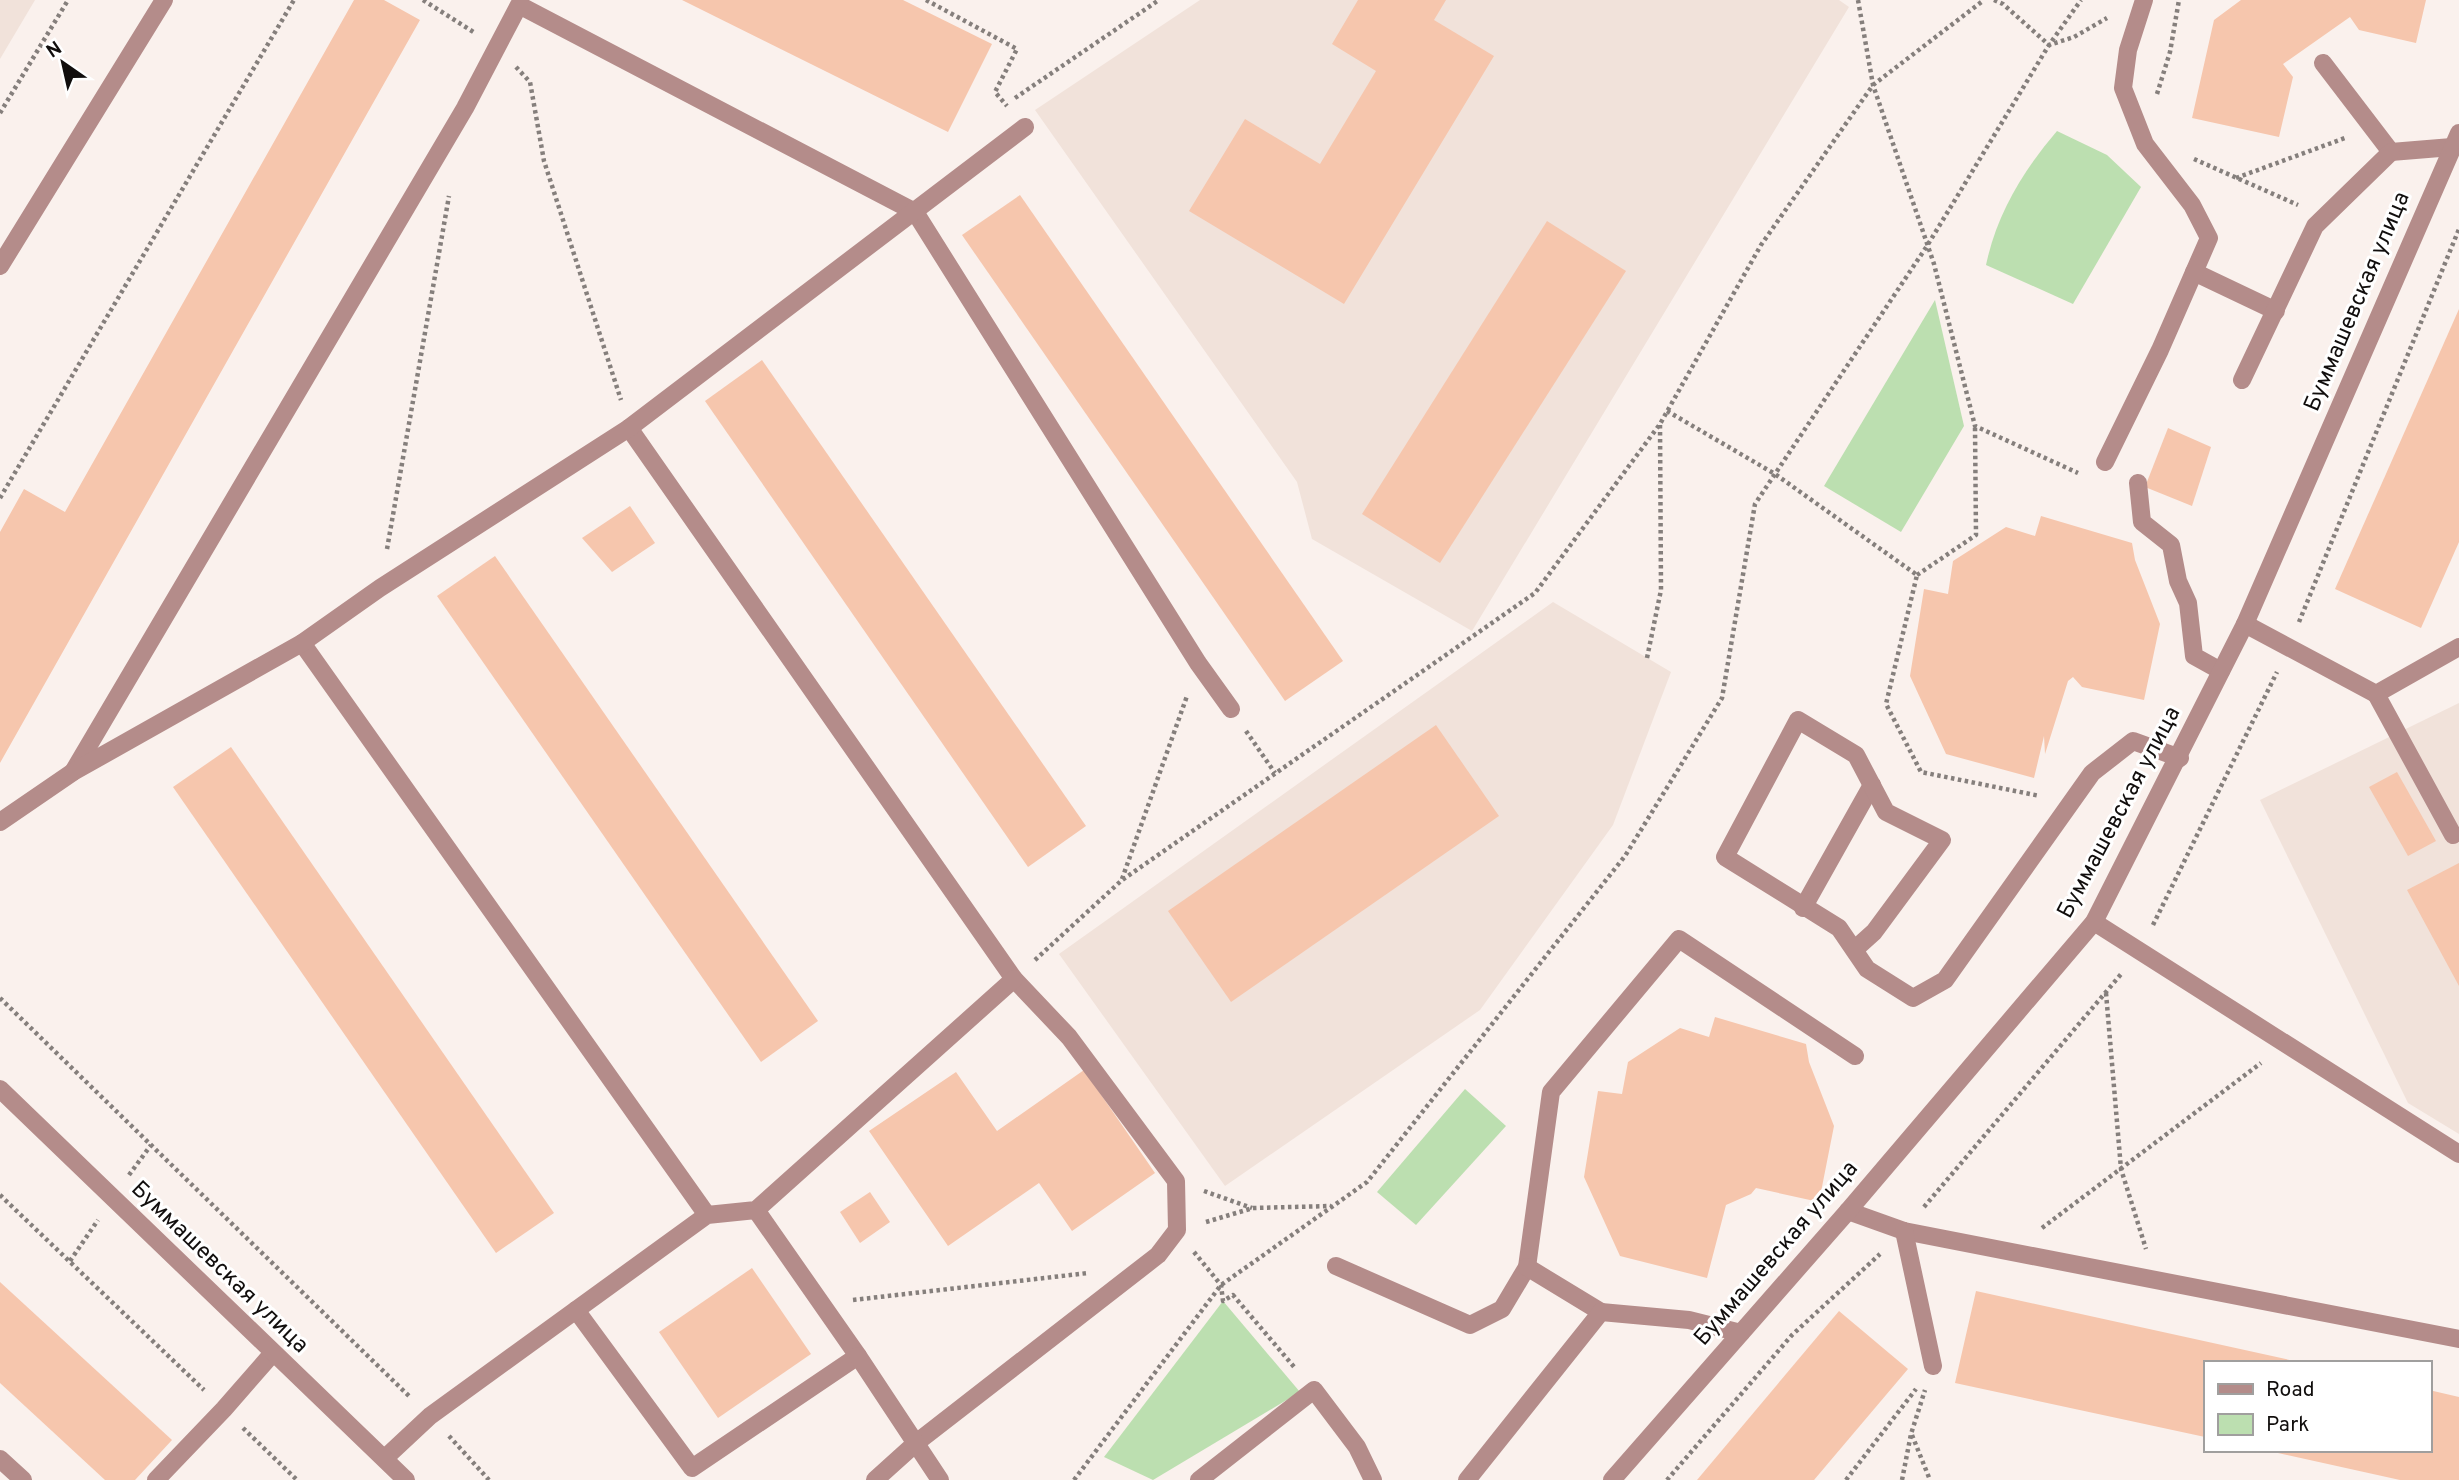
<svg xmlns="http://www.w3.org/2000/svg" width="2459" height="1480" font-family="Overpass,sans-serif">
  <rect width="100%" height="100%" fill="#faf1ed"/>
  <g fill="#f1e2da">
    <path d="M0 0H35L0 59Z"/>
    <path d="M1200 0H1839L1849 7 1472 631 1312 539 1297 482 1035 110Z"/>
    <path d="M1553 602 1671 672 1613 825 1480 1010 1225 1186 1059 954Z"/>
    <path d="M2459 703V1134L2408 1103 2260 800Z"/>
  </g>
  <g fill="#bcdfb0">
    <path d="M2057 131 2107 155 2141 187 2073 304 1986 265C1997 213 2023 171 2057 131Z"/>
    <path d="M1935 300 1964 426 1901 532 1824 486Z"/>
    <path d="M1465 1089 1506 1126 1416 1225 1377 1192Z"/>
    <path d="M1223 1301 1300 1392 1153 1480 1104 1457Z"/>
  </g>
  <g fill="#f6c6ad">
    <path d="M354 0H384L420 20 0 763V532L24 489 65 512Z"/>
    <path d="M682 0H903L992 44 948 132Z"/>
    <path d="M1358 0H1446L1434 20 1494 56 1344 304 1189 211 1245 119 1320 164 1376 71 1332 44Z"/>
    <path d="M2241 0H2426L2416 43 2359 30 2350 17 2283 64 2293 77 2279 137 2192 118 2214 20Z"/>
    <path d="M1020 195 1343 661 1285 701 962 235Z"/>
    <path d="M1547 221 1626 271 1440 563 1362 514Z"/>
    <path d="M2459 309V542L2421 628 2335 589Z"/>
    <path d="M762 360 1086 826 1028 867 705 401Z"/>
    <path d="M2168 428 2211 447 2192 506 2145 487Z"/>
    <path d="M630 506 655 543 612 572 582 538Z"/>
    <path d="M2041 516 2132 543 2135 560 2160 624 2144 700 2082 687 2073 677 2068 681 2045 754 2044 736 2034 778 1946 754 1910 676 1924 589 1948 594 1953 561 2006 527 2035 536Z"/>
    <path d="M495 556 818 1021 761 1062 437 596Z"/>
    <path d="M1436 725 1499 816 1231 1002 1168 911Z"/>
    <path d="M231 747 554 1213 496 1253 173 787Z"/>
    <path d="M2397 772 2436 841 2408 856 2369 787Z"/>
    <path d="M2459 863V986L2407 890Z"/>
    <path d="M1715 1017 1806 1044 1809 1062 1834 1126 1819 1202 1756 1188 1751 1194 1726 1205 1707 1278 1620 1256 1584 1177 1598 1091 1622 1094 1628 1062 1680 1028 1709 1037Z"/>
    <path d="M1084 1070 1155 1173 1072 1231 1039 1183 948 1246 869 1131 956 1072 997 1131Z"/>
    <path d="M870 1192 890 1222 860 1243 840 1212Z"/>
    <path d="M752 1268 811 1354 718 1418 659 1332Z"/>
    <path d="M0 1282 172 1440 135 1480H105L0 1383Z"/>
    <path d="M1976 1291 2299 1362V1363H2205V1437L1955 1383Z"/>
    <path d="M1839 1311 1908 1369 1814 1480H1697Z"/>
    <path d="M2429 1390 2459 1397V1480H2400L2269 1451 2429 1450Z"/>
  </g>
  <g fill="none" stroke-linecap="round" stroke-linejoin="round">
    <g stroke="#857f7c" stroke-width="4.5" stroke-dasharray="3.5 3.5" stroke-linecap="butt">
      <path d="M423 0 475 33"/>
      <path d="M926 0 1017 49 995 92 1007 106"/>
      <path d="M1858 0 1873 85 1934 264 1975 426 2078 473"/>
      <path d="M1994 0 2003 4 2049 45 2074 37 2107 18"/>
      <path d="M516 67 530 82 544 161 621 400"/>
      <path d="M2157 94 2170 52 2179 0"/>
      <path d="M1015 98 1159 0"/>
      <path d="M0 113 68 0"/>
      <path d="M2194 159 2298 205"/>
      <path d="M2236 178 2345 138"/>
      <path d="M1667 411 1775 474 1917 575 1886 704 1921 772 2040 796"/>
      <path d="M0 498 294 0"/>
      <path d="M387 549 449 196"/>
      <path d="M1917 575 1976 535 1975 427"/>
      <path d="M2299 622 2459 229"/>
      <path d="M1647 658 1661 590 1660 424"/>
      <path d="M1246 731 1275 773"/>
      <path d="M1122 879 1187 696"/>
      <path d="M2153 925 2277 672"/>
      <path d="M1035 960 1122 880 1535 593 1660 424 1761 245 1873 85 1984 0"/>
      <path d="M2106 993 2121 1169 2146 1249"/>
      <path d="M0 998 411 1398"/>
      <path d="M129 1175 151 1145"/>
      <path d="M1204 1191 1252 1208"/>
      <path d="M0 1195 204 1390"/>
      <path d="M1924 1207 2122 973"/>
      <path d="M1206 1222 1253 1208 1331 1206"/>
      <path d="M2042 1228 2261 1063"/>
      <path d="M1194 1252 1221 1285 1223 1301 1233 1295 1295 1368"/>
      <path d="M70 1261 98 1220"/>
      <path d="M853 1300 1088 1273"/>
      <path d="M243 1428 297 1480"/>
      <path d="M1912 1435 1930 1480"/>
      <path d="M449 1436 489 1480"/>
      <path d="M1074 1480 1221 1285 1367 1182 1625 856 1722 698 1755 504 1927 246 2049 45 2081 0"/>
      <path d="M1667 1480 1792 1335 1880 1254"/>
      <path d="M1846 1480 1916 1389"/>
      <path d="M1902 1480 1911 1434 1925 1390"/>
    </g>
    <g stroke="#b48c8a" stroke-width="18">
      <path d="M2323 63 2391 152 2452 147"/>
      <path d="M2194 272 2276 311"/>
      <path d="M2242 380 2315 226 2391 152"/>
      <path d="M629 428 1014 979 1069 1037 1176 1181 1177 1230 1158 1255 916 1443 875 1480"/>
      <path d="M2105 462 2160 350 2209 238 2192 205 2145 144 2123 88 2128 50 2144 0"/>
      <path d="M2138 483 2142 522 2171 545 2178 581 2188 603 2194 656 2221 671"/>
      <path d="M2245 624 2376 694 2459 647"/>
      <path d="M302 643 707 1215"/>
      <path d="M2376 694 2453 835"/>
      <path d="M73 772 465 108 519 5 915 212 1198 663 1231 709"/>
      <path d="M0 822 73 772 302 643 380 588 629 428 1025 127"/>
      <path d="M1803 908 1872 785"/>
      <path d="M2094 922 2459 1154"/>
      <path d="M1854 950 1874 932 1942 840 1886 812 1856 755 1798 720 1725 857 1839 928 1867 969 1913 998 1945 980 2092 773 2133 741 2180 758"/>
      <path d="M1848 1211 1904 1231 2459 1339"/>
      <path d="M1904 1231 1933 1366"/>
      <path d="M1336 1266 1470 1325 1502 1309 1527 1267 1551 1092 1679 939 1855 1056"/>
      <path d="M1527 1267 1601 1312"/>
      <path d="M576 1310 692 1468 858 1356 756 1210"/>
      <path d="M858 1356 940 1480"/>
      <path d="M385 1458 430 1416 707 1215 756 1210 1014 979"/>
      <path d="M0 1459 23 1480"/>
      <path d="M156 1480 224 1409 272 1354"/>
      <path d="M1199 1480 1314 1390 1357 1447 1373 1480"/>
      <path d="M1467 1480 1601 1312 1689 1320 1741 1333"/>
    </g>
    <g stroke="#b48c8a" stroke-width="18">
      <path d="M0 1089 406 1480"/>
      <path d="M1612 1480 1848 1211 2094 922 2245 624 2459 133"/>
    </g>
    <path stroke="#b48c8a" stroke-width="18" d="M0 266 164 0"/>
  </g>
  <g text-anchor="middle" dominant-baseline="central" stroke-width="6" stroke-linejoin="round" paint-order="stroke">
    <g font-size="23" fill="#110e0d" stroke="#fff">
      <text transform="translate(2358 302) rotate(-67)">Буммашевская улица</text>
      <text transform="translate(2120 813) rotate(-62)">Буммашевская улица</text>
      <text transform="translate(1777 1254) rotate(-49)">Буммашевская улица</text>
      <text transform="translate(219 1268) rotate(44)">Буммашевская улица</text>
    </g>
  </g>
  <rect x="2204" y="1361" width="228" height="91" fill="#ffffff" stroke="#a09f9e" stroke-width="2"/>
  <rect x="2218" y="1384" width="35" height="10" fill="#b48c8a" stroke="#a09f9e" stroke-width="2"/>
  <text x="2266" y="1396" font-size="21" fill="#110e0d">Road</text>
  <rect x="2218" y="1414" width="35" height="21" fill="#bcdfb0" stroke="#a09f9e" stroke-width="2"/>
  <text x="2266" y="1431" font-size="21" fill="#110e0d">Park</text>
  <g transform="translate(63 63) rotate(326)" stroke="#ffffff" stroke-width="5" paint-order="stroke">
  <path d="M0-5L12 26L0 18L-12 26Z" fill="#110e0d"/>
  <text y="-10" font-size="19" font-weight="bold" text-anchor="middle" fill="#110e0d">N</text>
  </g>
</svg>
